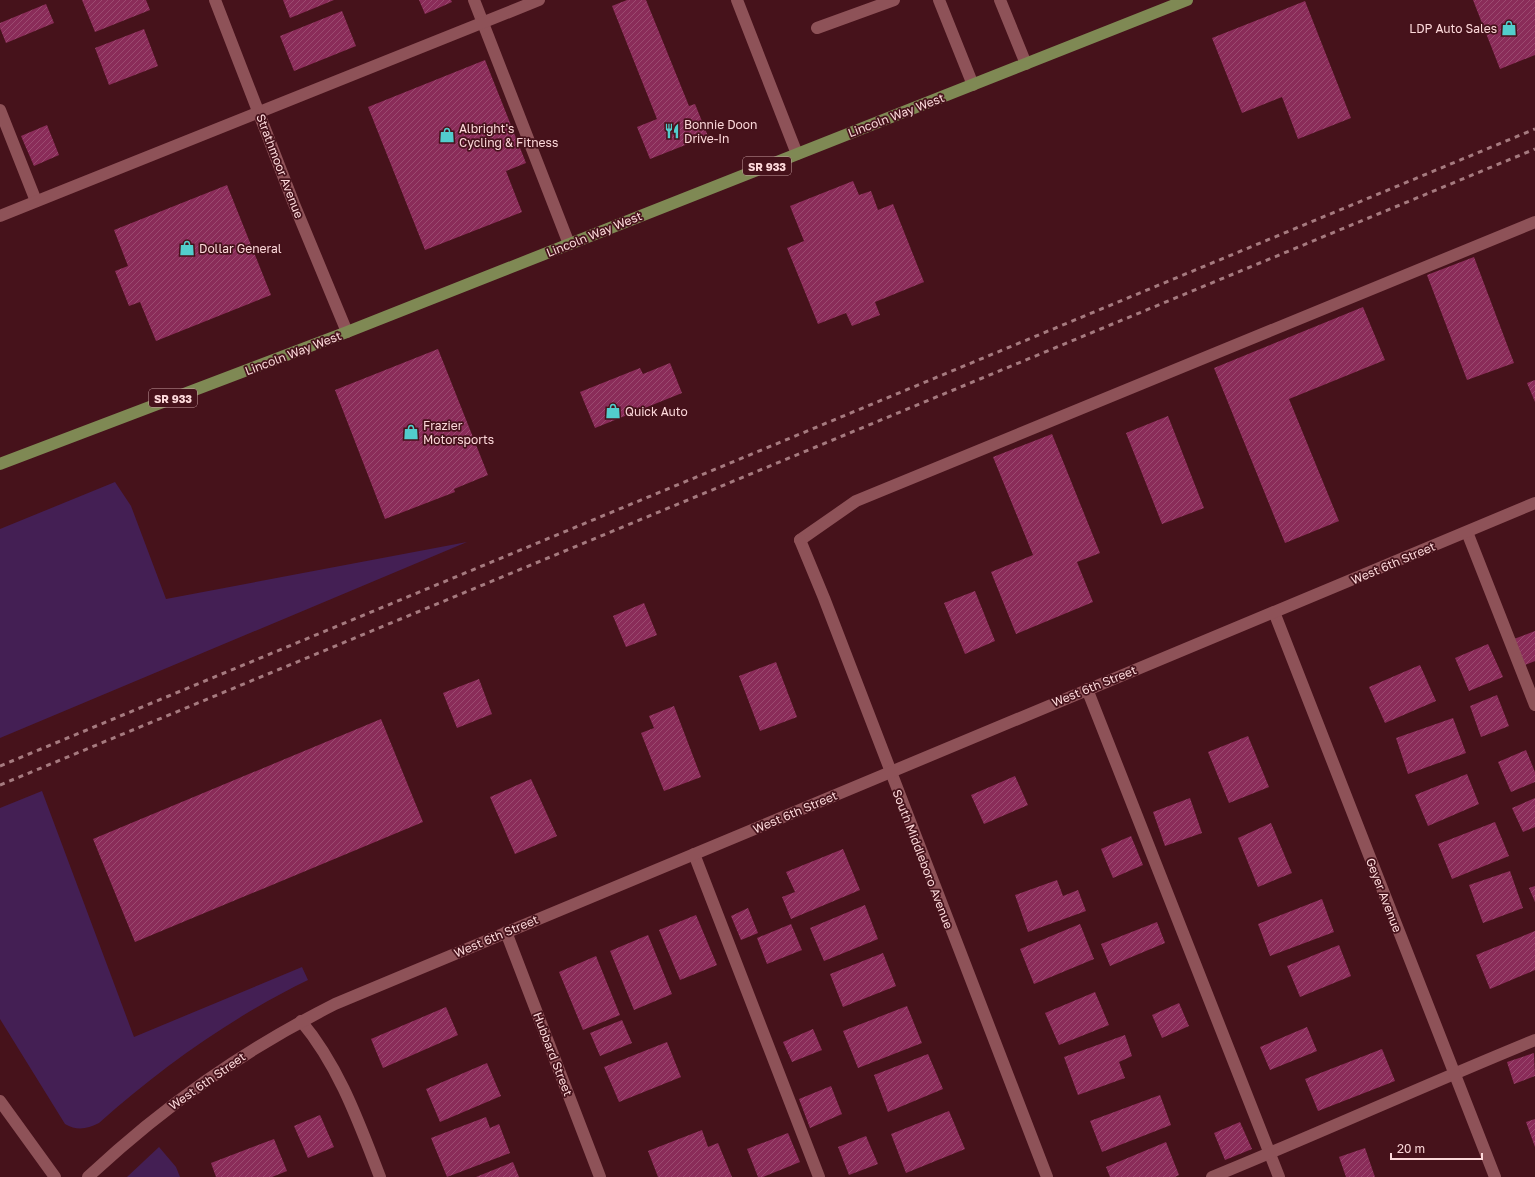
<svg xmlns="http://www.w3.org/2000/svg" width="1535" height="1177" font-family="'Golos Text',sans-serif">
  <defs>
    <pattern id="building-hatch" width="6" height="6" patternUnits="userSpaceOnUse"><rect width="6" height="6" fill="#8a2c59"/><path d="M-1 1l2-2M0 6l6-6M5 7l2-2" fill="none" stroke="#9b4a70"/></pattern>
  </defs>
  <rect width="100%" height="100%" fill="#46121b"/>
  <g fill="#441f54">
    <path d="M115 482 131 506 166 599 467 542 0 738V529Z"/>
    <path d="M42 791 134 1037 302 967 308 980C232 1017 162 1067 99 1123 87 1129 77 1131 65 1124L0 1019V808Z"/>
    <path d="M159 1147 176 1167 180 1177H127Z"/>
  </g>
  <g fill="url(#building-hatch)">
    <path d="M82 0H146L150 10 95 32Z"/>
    <path d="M283 0H334L290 18Z"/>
    <path d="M419 0H451L452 2 425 14Z"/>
    <path d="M627 0H646L689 106 695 104 708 136 650 159 637 127 657 119 612 6Z"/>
    <path d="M1473 0H1535V55L1500 69Z"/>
    <path d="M1305 1 1351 118 1298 139 1282 97 1242 113 1212 38Z"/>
    <path d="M46 4 54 23 6 43 0 28V23Z"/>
    <path d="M342 11 356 46 294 71 280 36Z"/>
    <path d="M144 29 158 66 109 85 95 48Z"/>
    <path d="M485 60 526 163 506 171 522 212 425 250 368 107Z"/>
    <path d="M47 125 59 155 34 166 21 136Z"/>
    <path d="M853 181 859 195 871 191 878 210 893 204 924 282 875 302 880 315 852 326 846 313 818 324 787 248 804 241 790 206Z"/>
    <path d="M227 185 271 295 156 341 140 302 129 306 115 271 128 266 114 230Z"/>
    <path d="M1474 257 1514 363 1467 380 1427 275Z"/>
    <path d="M1363 307 1385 360 1289 399 1339 521 1285 543 1214 368Z"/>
    <path d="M438 349 488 475 454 489 455 492 385 519 335 390Z"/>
    <path d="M670 363 682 393 595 428 580 392 640 368 643 374Z"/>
    <path d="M1535 380V402L1527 383Z"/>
    <path d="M1168 416 1204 508 1162 524 1126 433Z"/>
    <path d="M1052 434 1100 553 1077 562 1093 602 1016 634 991 572 1033 555 993 457Z"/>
    <path d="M975 591 995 641 965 654 944 603Z"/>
    <path d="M644 603 657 635 626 647 613 616Z"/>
    <path d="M1535 631V661L1525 665 1514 639Z"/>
    <path d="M1488 644 1503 677 1469 691 1455 658Z"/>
    <path d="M776 662 797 717 760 731 739 676Z"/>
    <path d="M1420 665 1436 701 1385 723 1369 687Z"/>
    <path d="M479 679 492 714 457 728 443 693Z"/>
    <path d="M1497 695 1509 726 1481 737 1470 706Z"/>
    <path d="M674 706 701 777 664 791 641 733 654 728 649 716Z"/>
    <path d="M1453 718 1466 753 1408 774 1396 738Z"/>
    <path d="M381 719 423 822 135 942 93 839Z"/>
    <path d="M1248 736 1269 787 1229 803 1208 752Z"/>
    <path d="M1526 750 1535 772V782L1511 792 1498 762Z"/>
    <path d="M1467 774 1479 804 1428 826 1415 795Z"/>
    <path d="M1015 776 1028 805 984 824 971 795Z"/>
    <path d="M531 779 557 836 515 854 490 797Z"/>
    <path d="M1190 798 1202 833 1165 846 1153 812Z"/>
    <path d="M1535 798V827L1523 832 1512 808Z"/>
    <path d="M1495 822 1509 856 1452 879 1438 844Z"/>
    <path d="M1271 823 1292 873 1258 887 1238 838Z"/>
    <path d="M1131 836 1143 865 1113 878 1101 849Z"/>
    <path d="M843 849 860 890 791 919 782 897 795 892 786 872Z"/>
    <path d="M1510 871 1523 908 1483 923 1469 885Z"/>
    <path d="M1057 880 1063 896 1078 890 1086 911 1028 932 1015 895Z"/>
    <path d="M1535 886V902L1529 888Z"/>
    <path d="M1322 899 1334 932 1270 956 1258 924Z"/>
    <path d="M865 905 878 939 824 961 810 928Z"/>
    <path d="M748 908 758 933 741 940 731 916Z"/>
    <path d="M696 915 717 965 680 980 659 930Z"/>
    <path d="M1157 922 1165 943 1110 966 1101 944Z"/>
    <path d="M791 924 802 950 767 964 757 938Z"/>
    <path d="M1080 924 1094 959 1034 984 1020 949Z"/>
    <path d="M1535 931V970L1490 989 1476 955Z"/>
    <path d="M648 935 672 994 634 1010 610 951Z"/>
    <path d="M1339 945 1351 976 1300 997 1287 966Z"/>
    <path d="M883 953 896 986 843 1007 830 974Z"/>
    <path d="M596 956 620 1015 583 1030 559 972Z"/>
    <path d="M1095 992 1109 1025 1059 1045 1045 1013Z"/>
    <path d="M1179 1003 1189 1026 1162 1038 1152 1015Z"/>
    <path d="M907 1006 922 1043 858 1068 843 1031Z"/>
    <path d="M446 1007 458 1035 383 1068 371 1039Z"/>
    <path d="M622 1020 632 1043 600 1056 590 1033Z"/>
    <path d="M1307 1027 1317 1051 1270 1070 1260 1047Z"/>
    <path d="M813 1029 822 1050 792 1062 783 1042Z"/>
    <path d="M1125 1035 1132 1056 1119 1062 1125 1078 1078 1095 1064 1057Z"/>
    <path d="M667 1042 681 1077 619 1102 604 1067Z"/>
    <path d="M1382 1049 1395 1081 1318 1111 1305 1079Z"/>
    <path d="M1534 1053 1535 1076 1514 1084 1507 1062Z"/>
    <path d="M928 1054 943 1089 888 1112 874 1075Z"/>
    <path d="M487 1063 501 1096 440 1122 426 1089Z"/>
    <path d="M831 1086 842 1114 810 1128 799 1099Z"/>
    <path d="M1160 1095 1171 1125 1102 1152 1090 1121Z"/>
    <path d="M949 1111 965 1149 906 1173 891 1134Z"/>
    <path d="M320 1115 334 1147 308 1158 294 1126Z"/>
    <path d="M486 1117 490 1128 499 1124 510 1153 447 1177 431 1138Z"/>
    <path d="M1535 1119V1147L1526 1122Z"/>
    <path d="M1240 1122 1252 1149 1225 1160 1214 1133Z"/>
    <path d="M702 1130 708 1147 718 1143 732 1177H658L648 1151Z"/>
    <path d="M788 1133 800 1162 763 1177H758L747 1149Z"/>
    <path d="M866 1136 878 1164 849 1175 838 1147Z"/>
    <path d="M274 1139 287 1171 272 1177H216L211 1163Z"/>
    <path d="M1166 1142 1179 1175 1175 1177H1110L1106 1167Z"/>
    <path d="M1365 1148 1375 1177H1346L1339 1157Z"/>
    <path d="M513 1162 519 1177H476Z"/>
  </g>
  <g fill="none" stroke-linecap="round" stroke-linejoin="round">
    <g stroke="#8e5258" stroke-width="12">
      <path d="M474 0 569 244"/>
      <path d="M939 0 973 85"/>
      <path d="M1000 0 1026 64"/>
      <path d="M817 28 894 0"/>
      <path d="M0 110 36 201"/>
      <path d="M0 216 539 0"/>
      <path d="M1467 532 1535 705"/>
      <path d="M800 540 856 501 1535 222"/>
      <path d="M1087 689 1279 1177"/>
      <path d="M694 854 819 1177"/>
      <path d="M301 1021C339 1066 359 1123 380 1177"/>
      <path d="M1212 1177C1320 1133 1427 1084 1535 1040"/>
    </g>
    <g stroke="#8e5258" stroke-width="12">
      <path d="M215 0 294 204 347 332"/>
      <path d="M737 0 797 154"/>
      <path d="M800 540 824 598 1047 1177"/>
      <path d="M1274 612 1495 1177"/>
      <path d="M506 932 600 1177"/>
      <path d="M88 1177C164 1106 242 1051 335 1004L1535 503"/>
    </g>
    <path stroke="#8e5258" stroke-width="12" d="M0 1101 55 1177"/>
    <path stroke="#7f8954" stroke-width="12" d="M0 464 347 332 1187 0"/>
    <g stroke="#a57a7f" stroke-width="3" stroke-dasharray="5 5" stroke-linecap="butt">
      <path d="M0 766 1535 129"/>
      <path d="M0 785 1535 149"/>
    </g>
  </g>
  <defs>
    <symbol id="shop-bare" viewBox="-9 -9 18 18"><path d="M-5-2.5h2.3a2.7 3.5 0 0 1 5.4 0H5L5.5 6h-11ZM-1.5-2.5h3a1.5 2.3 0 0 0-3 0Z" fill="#52cdcc" stroke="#46121b" stroke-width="2.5" paint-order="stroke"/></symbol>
    <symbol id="restaurant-bare" viewBox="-9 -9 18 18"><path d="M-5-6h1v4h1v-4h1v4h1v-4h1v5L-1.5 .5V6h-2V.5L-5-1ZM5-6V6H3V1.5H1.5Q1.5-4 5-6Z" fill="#52cdcc" stroke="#46121b" stroke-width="2.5" paint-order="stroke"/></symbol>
  </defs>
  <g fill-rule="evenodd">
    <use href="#shop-bare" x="1498" y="17" width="22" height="22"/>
    <use href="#restaurant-bare" x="661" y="120" width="22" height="22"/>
    <use href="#shop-bare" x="436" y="124" width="22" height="22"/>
    <use href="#shop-bare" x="176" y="237" width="22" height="22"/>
    <use href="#shop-bare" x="602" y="400" width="22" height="22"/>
    <use href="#shop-bare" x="400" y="421" width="22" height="22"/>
  </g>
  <g text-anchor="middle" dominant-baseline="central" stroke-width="3.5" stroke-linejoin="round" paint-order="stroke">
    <g fill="#46121b" stroke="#c69da1" stroke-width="1">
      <rect x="743" y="157" width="48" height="18" rx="3"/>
      <rect x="149" y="389" width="48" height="18" rx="3"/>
    </g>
    <g font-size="11" font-weight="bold" fill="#fdd9db">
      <text x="767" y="166">SR 933</text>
      <text x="173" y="398">SR 933</text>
    </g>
    <g font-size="12" fill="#fdd9db" stroke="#46121b" text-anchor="start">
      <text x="1497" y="28" text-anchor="end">LDP Auto Sales</text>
      <text x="684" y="124">Bonnie Doon<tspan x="684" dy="14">Drive-In</tspan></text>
      <text x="459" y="128">Albright's<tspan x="459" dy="14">Cycling &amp; Fitness</tspan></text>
      <text x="199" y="248">Dollar General</text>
      <text x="625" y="411">Quick Auto</text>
      <text x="423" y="425">Frazier<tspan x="423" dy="14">Motorsports</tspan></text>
    </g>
    <g font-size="12" fill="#fdd9db" stroke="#46121b">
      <text transform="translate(896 115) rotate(-21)">Lincoln Way West</text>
      <text transform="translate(280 166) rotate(69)">Strathmoor Avenue</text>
      <text transform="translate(594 234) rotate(-22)">Lincoln Way West</text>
      <text transform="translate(293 353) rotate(-21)">Lincoln Way West</text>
      <text transform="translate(1393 563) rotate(-23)">West 6th Street</text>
      <text transform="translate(1094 686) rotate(-22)">West 6th Street</text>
      <text transform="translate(795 812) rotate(-23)">West 6th Street</text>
      <text transform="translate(923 859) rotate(69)">South Middleboro Avenue</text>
      <text transform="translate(1384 895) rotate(69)">Geyer Avenue</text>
      <text transform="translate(496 936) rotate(-23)">West 6th Street</text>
      <text transform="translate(553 1054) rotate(69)">Hubbard Street</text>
      <text transform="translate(207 1081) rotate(-35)">West 6th Street</text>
    </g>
  </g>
  <path d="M1391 1153v6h91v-6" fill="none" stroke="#fdd9db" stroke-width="2"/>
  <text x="1397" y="1153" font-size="12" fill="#fdd9db" stroke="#46121b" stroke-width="3" paint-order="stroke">20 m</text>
</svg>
